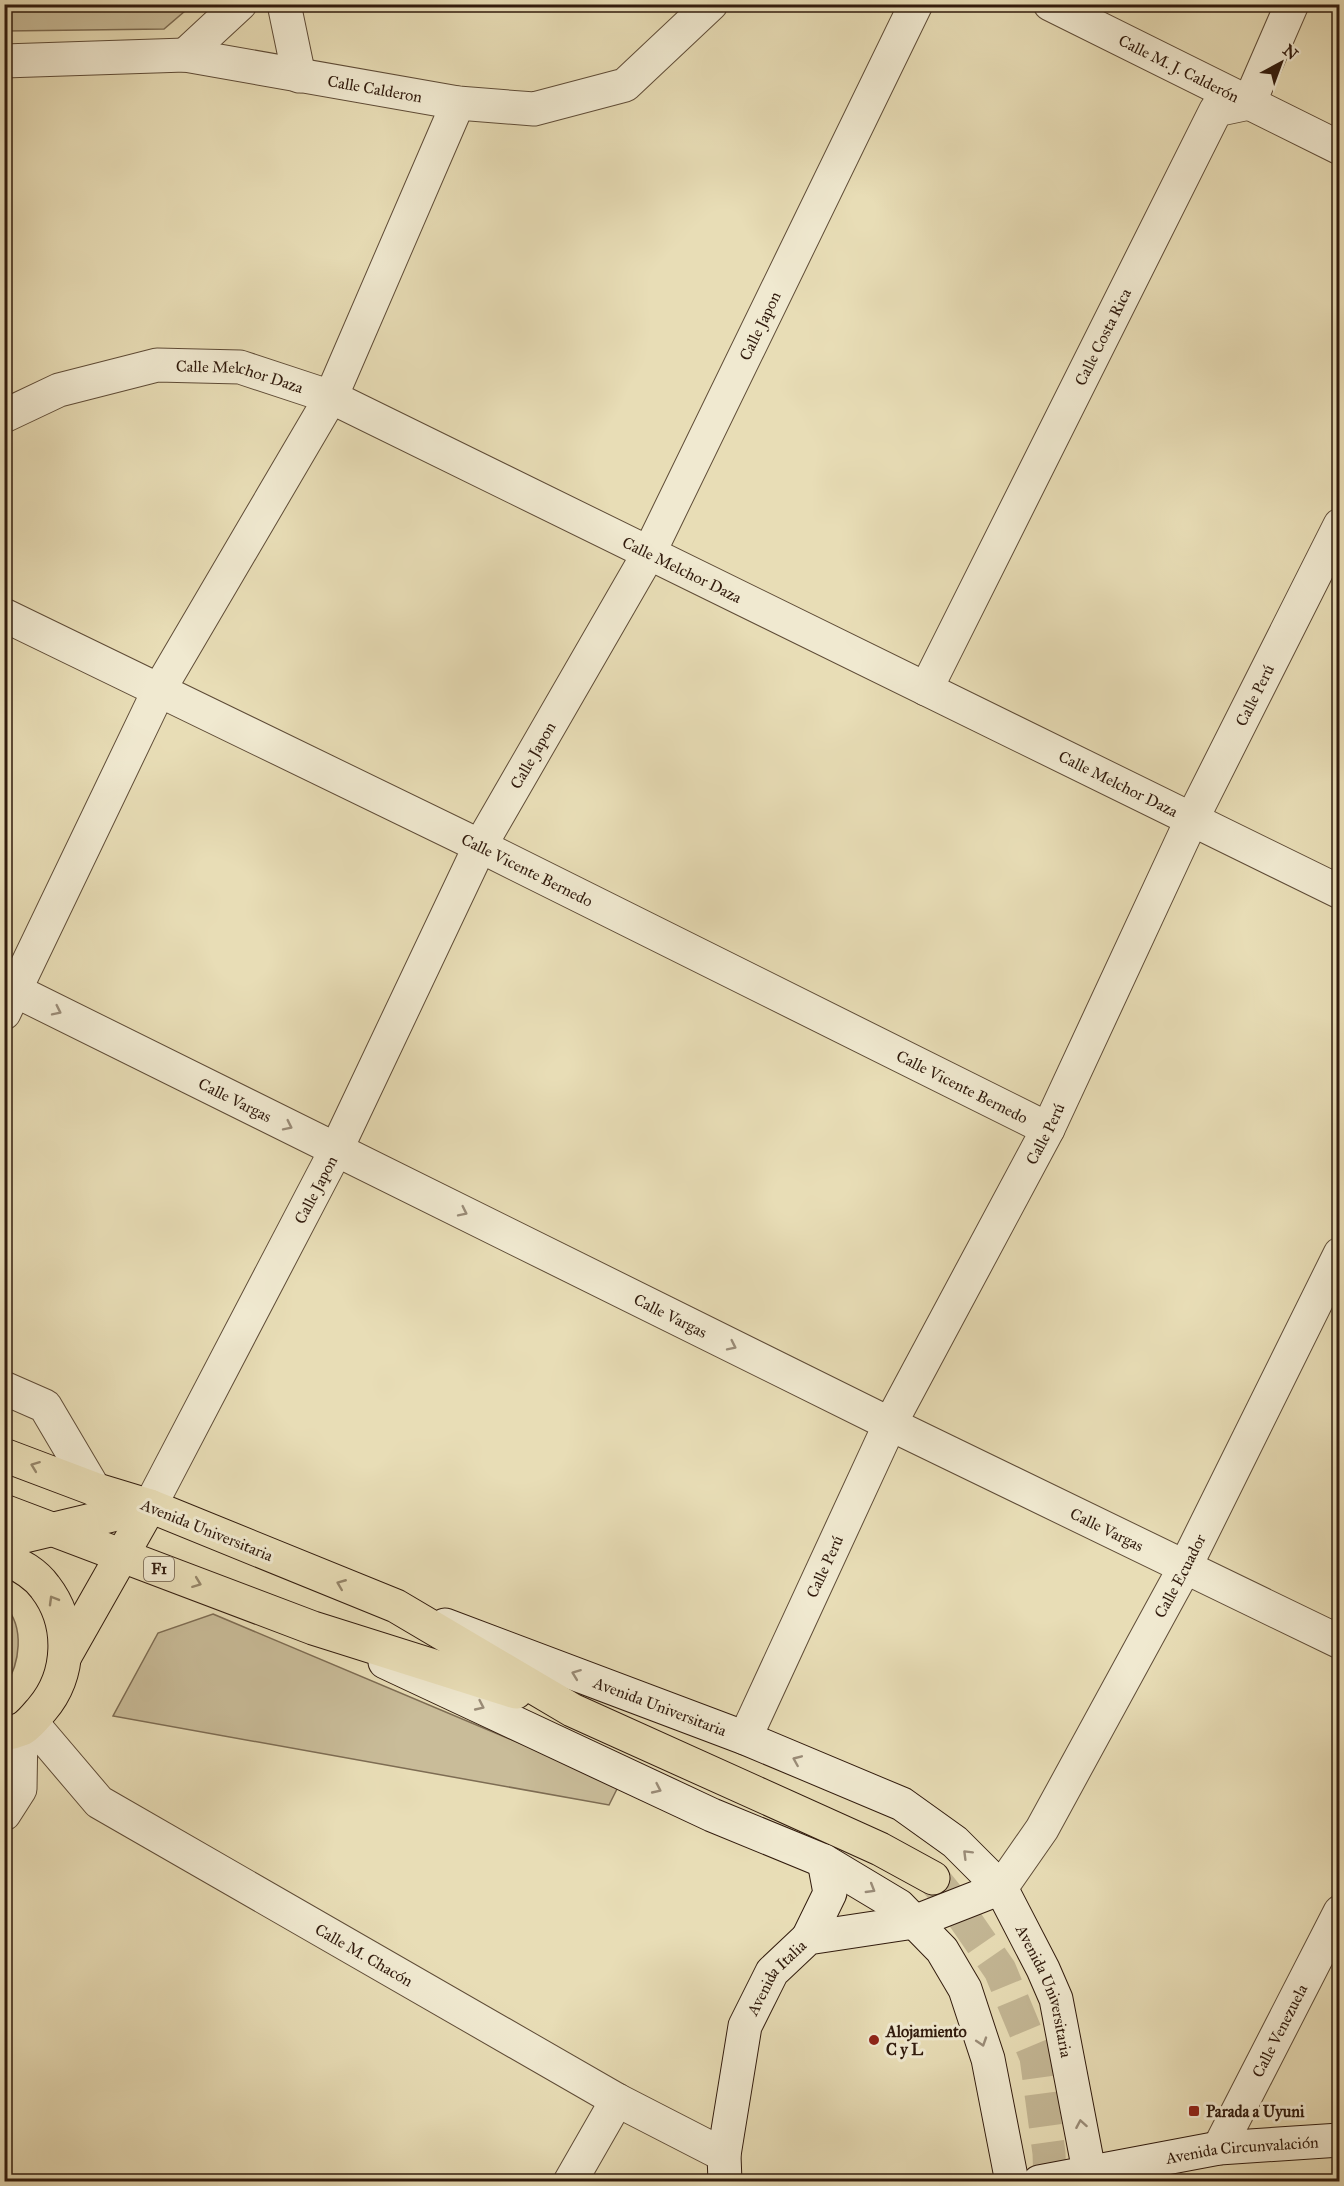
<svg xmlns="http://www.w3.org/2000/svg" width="1344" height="2186" font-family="'IM FELL Great Primer',serif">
  <rect width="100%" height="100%" fill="#e8ddb6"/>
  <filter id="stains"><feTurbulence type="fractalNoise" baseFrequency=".00333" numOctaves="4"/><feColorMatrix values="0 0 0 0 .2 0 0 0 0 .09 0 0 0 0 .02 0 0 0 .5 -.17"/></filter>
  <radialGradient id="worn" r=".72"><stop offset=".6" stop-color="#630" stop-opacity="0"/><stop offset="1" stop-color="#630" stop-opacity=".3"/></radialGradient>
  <g fill="#c9bc99" stroke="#7d6c53" stroke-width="1.5">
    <path d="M4 5 5 4 192 5 164 29 5 31Z"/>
    <path d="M5 1606C25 1627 20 1664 5 1686Z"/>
    <path d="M213 1614 619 1785 609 1805 113 1716 158 1633Z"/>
  </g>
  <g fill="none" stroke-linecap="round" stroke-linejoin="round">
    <path stroke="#c3b694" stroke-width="33" stroke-dasharray="33 16" stroke-linecap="butt" d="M933 1878 955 1905 1000 1970 1036 2057 1049 2153 1050 2182"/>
    <defs>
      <g id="minor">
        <path d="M284 4 299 76"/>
        <path id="s1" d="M1050 4 1340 148"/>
        <path d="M185 55 240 4"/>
        <path id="s2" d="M4 61 185 55 458 103 534 109 625 85 711 4"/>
        <path id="s3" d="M4 416 59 390 157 365 240 367 331 397 1340 892"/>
        <path id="s4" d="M4 615 480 846 1048 1129"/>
        <path id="s5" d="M926 689 1216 110 1249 103 1292 4"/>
        <path id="s6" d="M4 985 890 1424 1340 1642"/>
        <path d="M4 1013 159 690 331 397 458 103"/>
        <path d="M4 1388 45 1406 94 1489"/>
        <path id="s7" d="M150 1506 336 1150 480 846 649 553 916 4"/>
        <path id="s8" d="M31 1722 99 1802 617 2100 724 2155"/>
        <path id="s9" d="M745 1738 890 1424 1048 1129 1192 819 1340 525"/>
        <path d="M4 1814 20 1789 21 1729"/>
        <path id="s10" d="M1001 1888 1042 1829 1185 1567 1340 1254"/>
        <path id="s11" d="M1219 2148 1340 1912"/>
        <path d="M570 2182 617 2100"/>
      </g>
      <g id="secondary">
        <path id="s12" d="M445 1625 745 1738 902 1804 955 1842 1001 1888 1043 1969 1056 1999 1089 2171V2182"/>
        <path d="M385 1662 712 1815 824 1861 899 1906 942 1950 965 1989 988 2059 1012 2182"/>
        <path d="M808 1938 830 1893 824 1861"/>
        <path id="s13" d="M725 2182 724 2155 745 2026 772 1972 808 1938 914 1922 1001 1888"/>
        <path id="s14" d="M1039 2182 1219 2148 1340 2140"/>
      </g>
      <g id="primary">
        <path d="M4 1511 313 1628 516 1692"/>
        <path d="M4 1541 150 1506 396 1606 572 1710 880 1849 933 1878"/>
      </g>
      <g id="trunk">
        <path d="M4 1455 94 1489 150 1506 65 1656"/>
        <path d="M4 1558C20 1565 35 1573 45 1587 73 1623 71 1675 42 1709 36 1716 30 1724 22 1729 17 1731 10 1733 4 1734"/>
      </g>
    </defs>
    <use href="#minor" stroke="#5f4c37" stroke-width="35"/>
    <use href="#secondary" stroke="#311b0d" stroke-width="35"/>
    <use href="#primary" stroke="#311b0d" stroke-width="35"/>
    <use href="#trunk" stroke="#311b0d" stroke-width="35"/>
    <use href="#minor" stroke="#f0e9d0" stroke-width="33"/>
    <use href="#secondary" stroke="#f0e9d0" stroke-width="33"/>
    <use href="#primary" stroke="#e8ddb6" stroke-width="33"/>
    <use href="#trunk" stroke="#e8ddb6" stroke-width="33"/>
  </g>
  <defs><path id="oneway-chevron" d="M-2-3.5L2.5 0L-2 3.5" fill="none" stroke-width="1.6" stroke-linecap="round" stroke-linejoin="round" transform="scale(1.5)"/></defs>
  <g stroke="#9a8c78">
    <use href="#oneway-chevron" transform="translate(57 1011) rotate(26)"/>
    <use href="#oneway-chevron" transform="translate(288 1126) rotate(26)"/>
    <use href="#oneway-chevron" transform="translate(463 1212) rotate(26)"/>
    <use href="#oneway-chevron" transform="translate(732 1346) rotate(26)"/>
    <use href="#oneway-chevron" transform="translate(576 1674) rotate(-159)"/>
    <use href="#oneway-chevron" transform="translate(480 1706) rotate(25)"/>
    <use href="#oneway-chevron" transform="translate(797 1760) rotate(-157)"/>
    <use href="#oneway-chevron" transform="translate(657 1789) rotate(25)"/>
    <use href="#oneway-chevron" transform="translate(967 1854) rotate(-135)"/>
    <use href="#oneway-chevron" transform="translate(871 1889) rotate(31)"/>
    <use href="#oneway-chevron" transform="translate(982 2042) rotate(72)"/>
    <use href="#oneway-chevron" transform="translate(1081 2124) rotate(-100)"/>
  </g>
  <g stroke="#96866a">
    <use href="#oneway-chevron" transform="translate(35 1466) rotate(-159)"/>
    <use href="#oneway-chevron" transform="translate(197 1583) rotate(21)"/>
    <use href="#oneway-chevron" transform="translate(341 1584) rotate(-158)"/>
    <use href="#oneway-chevron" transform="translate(53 1600) rotate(-120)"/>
  </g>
  <g fill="#8f2418" stroke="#f0e9d0" stroke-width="2">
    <circle cx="874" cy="2040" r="6"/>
    <rect x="1188" y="2105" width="12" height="12" rx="3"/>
  </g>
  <g text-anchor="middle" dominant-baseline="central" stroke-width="6" stroke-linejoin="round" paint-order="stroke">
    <rect fill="#f0e9d0" stroke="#6a5948" stroke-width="1.5" x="144" y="1557" width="30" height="24" rx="4.5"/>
    <g font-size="15" font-weight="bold" fill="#311b0d">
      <text x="159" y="1569">F1</text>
    </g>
    <g font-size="16" fill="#311b0d" stroke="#f0e9d0">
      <text stroke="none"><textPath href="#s1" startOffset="144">Calle M. J. Calderón</textPath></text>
      <text stroke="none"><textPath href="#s2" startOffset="374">Calle Calderon</textPath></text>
      <text stroke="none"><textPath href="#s7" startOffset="1329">Calle Japon</textPath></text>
      <text stroke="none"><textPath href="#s5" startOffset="394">Calle Costa Rica</textPath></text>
      <text stroke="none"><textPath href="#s3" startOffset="246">Calle Melchor Daza</textPath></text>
      <text stroke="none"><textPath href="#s3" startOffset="732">Calle Melchor Daza</textPath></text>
      <text stroke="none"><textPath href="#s9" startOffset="1161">Calle Perú</textPath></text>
      <text stroke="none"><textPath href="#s7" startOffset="843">Calle Japon</textPath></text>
      <text stroke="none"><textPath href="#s3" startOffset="1218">Calle Melchor Daza</textPath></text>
      <text stroke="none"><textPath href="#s4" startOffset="582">Calle Vicente Bernedo</textPath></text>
      <text stroke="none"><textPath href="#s4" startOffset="1068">Calle Vicente Bernedo</textPath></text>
      <text stroke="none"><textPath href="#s6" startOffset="258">Calle Vargas</textPath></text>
      <text stroke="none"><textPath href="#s9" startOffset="675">Calle Perú</textPath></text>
      <text stroke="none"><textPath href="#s7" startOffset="357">Calle Japon</textPath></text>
      <text stroke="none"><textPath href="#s6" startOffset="744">Calle Vargas</textPath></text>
      <text transform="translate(207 1530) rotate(22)">Avenida Universitaria</text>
      <text stroke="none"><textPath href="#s6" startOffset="1230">Calle Vargas</textPath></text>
      <text stroke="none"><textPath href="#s9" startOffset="189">Calle Perú</textPath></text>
      <text stroke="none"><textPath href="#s10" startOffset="360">Calle Ecuador</textPath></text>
      <text stroke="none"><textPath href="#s12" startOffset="230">Avenida Universitaria</textPath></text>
      <text stroke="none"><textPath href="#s8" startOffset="411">Calle M. Chacón</textPath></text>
      <text stroke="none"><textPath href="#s13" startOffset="216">Avenida Italia</textPath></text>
      <text stroke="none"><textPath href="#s12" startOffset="734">Avenida Universitaria</textPath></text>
      <text stroke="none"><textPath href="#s11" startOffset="132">Calle Venezuela</textPath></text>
      <text stroke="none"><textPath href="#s14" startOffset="206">Avenida Circunvalación</textPath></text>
    </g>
    <g font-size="16" font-weight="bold" fill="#311b0d" stroke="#f0e9d0" text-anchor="start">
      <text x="886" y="2031">Alojamiento<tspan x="886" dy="18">C y L</tspan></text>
      <text x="1206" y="2111">Parada a Uyuni</text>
    </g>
  </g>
  <rect width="1344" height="2186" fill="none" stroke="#e8ddb6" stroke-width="24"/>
  <rect x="6" y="6" width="1332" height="2174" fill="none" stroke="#311b0d" stroke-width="3"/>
  <rect x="12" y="12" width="1320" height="2162" fill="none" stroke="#311b0d" stroke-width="1.5"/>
  <g transform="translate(1281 63) rotate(41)" stroke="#f0e9d0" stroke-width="4.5" paint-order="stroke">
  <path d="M0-4.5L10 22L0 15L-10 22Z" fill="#311b0d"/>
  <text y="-9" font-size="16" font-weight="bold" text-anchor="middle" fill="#311b0d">N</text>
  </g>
  <rect width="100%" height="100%" filter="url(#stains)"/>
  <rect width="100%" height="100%" fill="url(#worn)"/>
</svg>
